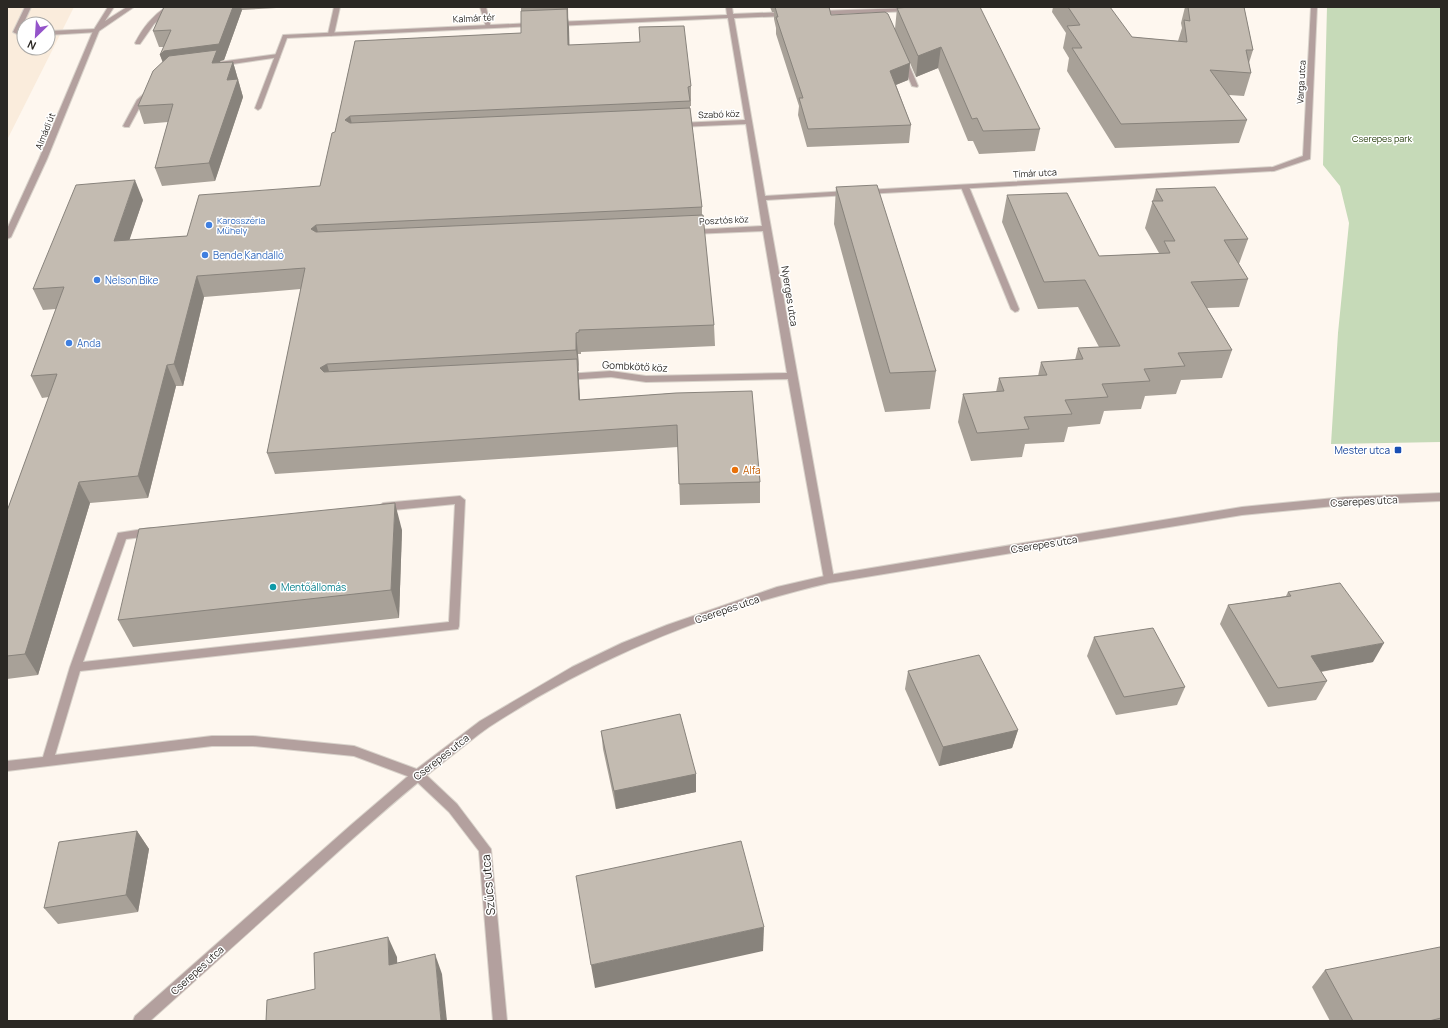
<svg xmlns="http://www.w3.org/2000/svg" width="1448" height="1028" font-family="Manrope,sans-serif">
  <rect width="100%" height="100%" fill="#fef7ef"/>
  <path fill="#faecdc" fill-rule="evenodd" d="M7 7H74L7 140ZM24 24H48V48H24Z"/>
  <path fill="#c6dab8" d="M1327 7H1441V442L1331 444 1338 333 1349 223 1340 186 1323 165Z"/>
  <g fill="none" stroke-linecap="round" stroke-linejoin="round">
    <defs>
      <g id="service">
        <path d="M25 7H31L20 31 24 33 23 37 13 32Z"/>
        <path d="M166 7H173L154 24 140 44H136L135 43C142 29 152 16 166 7Z"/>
        <path d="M334 7H340L334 34 331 36 328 34Z"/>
        <path d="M480 7H486L491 28 486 27Z"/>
        <path d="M96 29 99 31 98 32 48 35V31Z"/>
        <path d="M278 54 280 55V57L219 66 216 64 219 62Z"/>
        <path d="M904 58 907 60 918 86 917 87 912 86 901 60Z"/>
        <path d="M148 90 153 91 143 101 129 127H125L123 126 137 100Z"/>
        <path d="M962 185H965L969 187 1019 309 1018 311 1015 312 1011 309 961 187Z"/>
        <path d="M460 496 465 500 459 626 458 629 80 671 55 755 212 736H253L354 746 422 771 424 775 422 779 418 780 354 756 253 746H212L7 771V761L43 757 70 667 118 533 150 528 154 529 155 532 154 535 150 536 126 539 83 662 449 622 455 504 383 511 378 507 383 503Z"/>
      </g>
      <g id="minor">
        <path d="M726 7H732L733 14 787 12 790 14 787 16 734 18 765 196 848 191 852 193 848 195 766 200 834 579 833 582H825L824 579 788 379 646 382 611 377 566 380 562 377 566 374 611 371 646 376 787 373 763 231 692 234 688 232 692 230 762 226 746 124 679 127 676 125 679 123 745 120 728 18 555 26 552 24 555 22 727 15Z"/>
        <path d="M1311 7H1317L1310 159 1274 171 866 194 862 192 866 190 1273 167 1303 156Z"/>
        <path d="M909 8 911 9V11L817 15 814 13 817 11Z"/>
        <path d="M533 23 536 25 535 26 287 38 261 108 258 110 255 108 283 35Z"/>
        <path d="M418 770 422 771 457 804 491 849 507 1021H493L479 851 449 812 414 779 412 775 414 771Z"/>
      </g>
      <g id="tertiary">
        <path d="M108 7H114L105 21 127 7H134L99 31 47 159 11 237 7 239V229L39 159 93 31Z"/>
        <path d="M1441 493V501L1345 505 1242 515 829 583C709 611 593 659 489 727 476 736 463 747 450 757 412 786 376 818 340 850 277 907 214 964 150 1021H133L135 1016 351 825 414 771 480 721 572 667 622 643 667 625 777 587 829 575 1242 507 1345 497Z"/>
      </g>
    </defs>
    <use href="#service" stroke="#d8d2ca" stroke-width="2"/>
    <use href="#minor" stroke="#d8d2ca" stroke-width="2"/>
    <use href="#tertiary" stroke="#d8d2ca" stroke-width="2"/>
    <use href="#service" fill="#b3a09e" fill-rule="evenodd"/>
    <use href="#minor" fill="#b3a09e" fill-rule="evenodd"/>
    <use href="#tertiary" fill="#b3a09e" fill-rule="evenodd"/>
  </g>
  <g fill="#a8a198">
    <path d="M164 7H294L242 10 224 60 220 61 221 63 233 62 243 97 215 181 162 186 155 168 168 122 144 124 138 106 163 62 160 55 164 47H159L153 31Z"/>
    <path d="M521 7H568L569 45 691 86V106H690V108L702 207V215L714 325 715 346 581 352V354H578L579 371H578L580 400 676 393 760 482V503L680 505 678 447 275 474 267 453 301 289 204 297 183 386H176L148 498 90 503 38 675 7 679V511L49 397 42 398 31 376 56 309 43 310 33 289 143 200 129 240 187 236 320 186 335 132 355 41 521 33Z"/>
    <path d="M770 7H829L831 15 895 29 897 8 1040 129 1035 151 979 154 973 141H968L938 68 916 77 910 63 908 80 896 85 911 125 909 143 807 147 798 115 799 106 776 34V28L774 19V12H772Z"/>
    <path d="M1053 7H1068L1132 37 1178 41 1182 28 1181 23 1185 7H1244L1253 50 1249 63 1251 73 1244 96 1229 95 1247 120 1239 143 1115 148 1067 71 1069 58 1063 48 1066 33 1052 12Z"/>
    <path d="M836 187 936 371 930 409 885 412 834 224Z"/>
    <path d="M1156 189 1248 239 1239 264 1248 279 1239 307 1207 308 1232 350 1222 378 1181 380 1176 394 1145 396 1141 409 1104 411 1100 424 1068 427 1064 442 1025 444 1022 457 971 461 958 422 963 394 996 392 999 378 1038 376 1041 362 1075 360 1078 348 1099 347 1078 307 1038 309 1002 222 1007 195 1099 256 1159 253 1145 228Z"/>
    <path d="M402 530 399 618 133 647 118 620Z"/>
    <path d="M1288 592 1373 662 1321 672 1327 681 1316 700 1268 707 1220 624 1228 605 1286 596Z"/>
    <path d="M1094 637 1185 687 1177 705 1116 715 1087 656Z"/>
    <path d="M908 671 1018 730 1012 748 939 766 905 689Z"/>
    <path d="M601 731 696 774V792L616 809 603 749Z"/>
    <path d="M137 831 149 849 138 912 58 924 44 908Z"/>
    <path d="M1441 949V1021H1330L1312 987 1325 970Z"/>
  </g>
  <g fill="#88837c">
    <path d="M233 7H241L242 10 224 60 220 61 222 67 166 71 160 55 164 51Z"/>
    <path d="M567 7H568V21Z"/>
    <path d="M567 9 569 27 570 64 568 45Z"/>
    <path d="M941 47 938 68 916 77 918 56Z"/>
    <path d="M233 62 243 97 215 181 209 163 227 80Z"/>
    <path d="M910 63 908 80 888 88 890 71Z"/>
    <path d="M350 116 355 136 345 120Z"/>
    <path d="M135 180 143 200 122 262 114 241Z"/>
    <path d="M316 225 322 246 311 229Z"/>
    <path d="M197 276 204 297 183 386 174 364Z"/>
    <path d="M576 333 578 354 579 371 576 350Z"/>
    <path d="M577 359 579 380 581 421 579 400Z"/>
    <path d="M327 364 333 386 320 368Z"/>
    <path d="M167 365 176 386 148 498 138 476Z"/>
    <path d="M79 482 90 503 38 675 25 654Z"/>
    <path d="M395 503 402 530 399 618 391 590Z"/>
    <path d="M1384 643 1373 662 1301 675 1311 656Z"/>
    <path d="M1018 730 1012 748 939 766 943 747Z"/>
    <path d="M696 774V792L616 809 614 791Z"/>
    <path d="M137 831 149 849 138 912 126 895Z"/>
    <path d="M764 927 763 951 595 988 591 965Z"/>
    <path d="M388 937 397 957 398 984 389 965Z"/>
    <path d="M435 954 442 974 447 1021H441Z"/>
  </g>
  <g fill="#c3bbb1" stroke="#88837c">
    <path d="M164 7H233L219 44 164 51 160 55 171 30 153 31Z"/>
    <path d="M775 7H829L831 15 885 12 888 14 910 63 890 71 911 125 808 129 799 98H803L776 17H778Z"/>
    <path d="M911 7H980L1040 129 983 131 977 118 972 119 941 47 918 56 897 8Z"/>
    <path d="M1068 7H1110L1132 37 1187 42 1184 20 1190 21 1188 7H1244L1253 50H1246L1251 73 1210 70 1247 120 1121 124 1072 48H1082L1067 26 1080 25Z"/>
    <path d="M567 9 568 45 640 42 639 27 684 26 691 86 688 87 690 101 350 116 345 120 350 123 690 108 702 207 316 225 311 229 316 232 703 215 714 325 579 330V332L576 333V350L327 364 320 368 324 372 577 359 579 400 676 393 752 391 760 482 679 484 677 425 267 453 305 268 197 276 174 364 167 365 138 476 79 482 25 654 7 656V511L57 374 31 376 64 287 33 289 76 185 135 180 114 241 187 236 199 195 320 186 332 133 335 132 355 41 521 33V11Z"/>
    <path d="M217 50 212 63 233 62 227 80 238 79 209 163 155 168 173 104 138 106 153 71 169 56Z"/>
    <path d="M877 185 936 371 890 373 836 187Z"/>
    <path d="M1215 187 1248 239 1224 240 1248 279 1191 282 1232 350 1178 353 1185 366 1144 369 1150 381 1102 384 1108 397 1065 400 1072 414 1024 417 1029 429 977 433 963 394 1004 391 999 378 1047 375 1041 362 1083 359 1078 348 1120 346 1085 280 1044 282 1007 195 1067 193 1099 256 1170 253 1164 241H1175L1152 201H1163L1156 189Z"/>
    <path d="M395 503 391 590 118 620 139 529Z"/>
    <path d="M1340 583 1384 643 1311 656 1327 681 1278 688 1228 605 1291 596 1288 592Z"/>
    <path d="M1153 628 1185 687 1124 697 1094 637Z"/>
    <path d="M979 655 1018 730 943 747 908 671Z"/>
    <path d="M680 714 696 774 614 791 601 731Z"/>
    <path d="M137 831 126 895 44 908 59 842Z"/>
    <path d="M741 841 764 927 591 965 576 876Z"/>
    <path d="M388 937 389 965 435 954 441 1021H266L267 1000 315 989 314 953Z"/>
    <path d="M1440 947 1441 949V1018L1429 1021H1353L1325 970Z"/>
  </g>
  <g fill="#3f7fe0" stroke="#fff" stroke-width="1.5">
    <circle cx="209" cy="225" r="4"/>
    <circle cx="205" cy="255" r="4"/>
    <circle cx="97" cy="280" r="4"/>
    <circle cx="69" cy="343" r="4"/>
  </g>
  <rect fill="#1a4fb4" stroke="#fff" stroke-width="1.5" x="1394" y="446" width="8" height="8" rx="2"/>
  <circle fill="#e8710a" stroke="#fff" stroke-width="1.5" cx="735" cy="470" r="4"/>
  <circle fill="#0f9aa8" stroke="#fff" stroke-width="1.5" cx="273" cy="587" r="4"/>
  <g text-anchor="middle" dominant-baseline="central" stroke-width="3" stroke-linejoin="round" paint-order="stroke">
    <g font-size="9" fill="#2b2824" stroke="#fff">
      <text transform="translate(474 18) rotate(-3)">Kalmár tér</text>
      <text transform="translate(1301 82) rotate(-87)">Varga utca</text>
      <text transform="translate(719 114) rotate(-2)">Szabó köz</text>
      <text transform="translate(45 131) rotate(-68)">Almádi út</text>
      <text transform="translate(1035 173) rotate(-3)">Tímár utca</text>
      <text transform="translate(724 220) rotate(-3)">Posztós köz</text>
    </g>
    <g font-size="9" fill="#1e3703" stroke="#fff">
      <text x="1382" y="138">Cserepes park</text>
    </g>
    <g font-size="9" fill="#366cbe" stroke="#fff" text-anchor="start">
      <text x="217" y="220">Karosszéria<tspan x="217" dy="10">Műhely</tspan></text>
    </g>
    <g font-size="10" fill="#366cbe" stroke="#fff" text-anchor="start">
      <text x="213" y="255">Bende Kandalló</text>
      <text x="105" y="280">Nelson Bike</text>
      <text x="77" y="343">Anda</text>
    </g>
    <g font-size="10" fill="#2b2824" stroke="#fff">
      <text transform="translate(790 296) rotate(81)">Nyerges utca</text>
      <text transform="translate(635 366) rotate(3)">Gombkötő köz</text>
      <text transform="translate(1364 501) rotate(-3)">Cserepes utca</text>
      <text transform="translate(1044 544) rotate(-9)">Cserepes utca</text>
      <text transform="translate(727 609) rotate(-19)">Cserepes utca</text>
      <text transform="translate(441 757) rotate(-38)">Cserepes utca</text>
      <text transform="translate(197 970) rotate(-42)">Cserepes utca</text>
    </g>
    <g font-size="10" fill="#164399" stroke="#fff" text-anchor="end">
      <text x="1390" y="450">Mester utca</text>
    </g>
    <g font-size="10" fill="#c56008" stroke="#fff" text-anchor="start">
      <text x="743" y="470">Alfa</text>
    </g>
    <g font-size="10" fill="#0d838f" stroke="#fff" text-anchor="start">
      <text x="281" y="587">Mentőállomás</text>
    </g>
    <g font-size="12" fill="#2b2824" stroke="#fff">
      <text transform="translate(488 885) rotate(-95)">Szűcs utca</text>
    </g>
  </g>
  <rect width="1448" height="1028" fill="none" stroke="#2b2824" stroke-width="16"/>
  <g transform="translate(36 36) rotate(205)"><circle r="19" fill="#ffffff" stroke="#aaa9a7"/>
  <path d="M0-3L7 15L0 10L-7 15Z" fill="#9454ca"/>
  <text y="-6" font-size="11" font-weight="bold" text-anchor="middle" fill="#2b2824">N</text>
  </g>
</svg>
